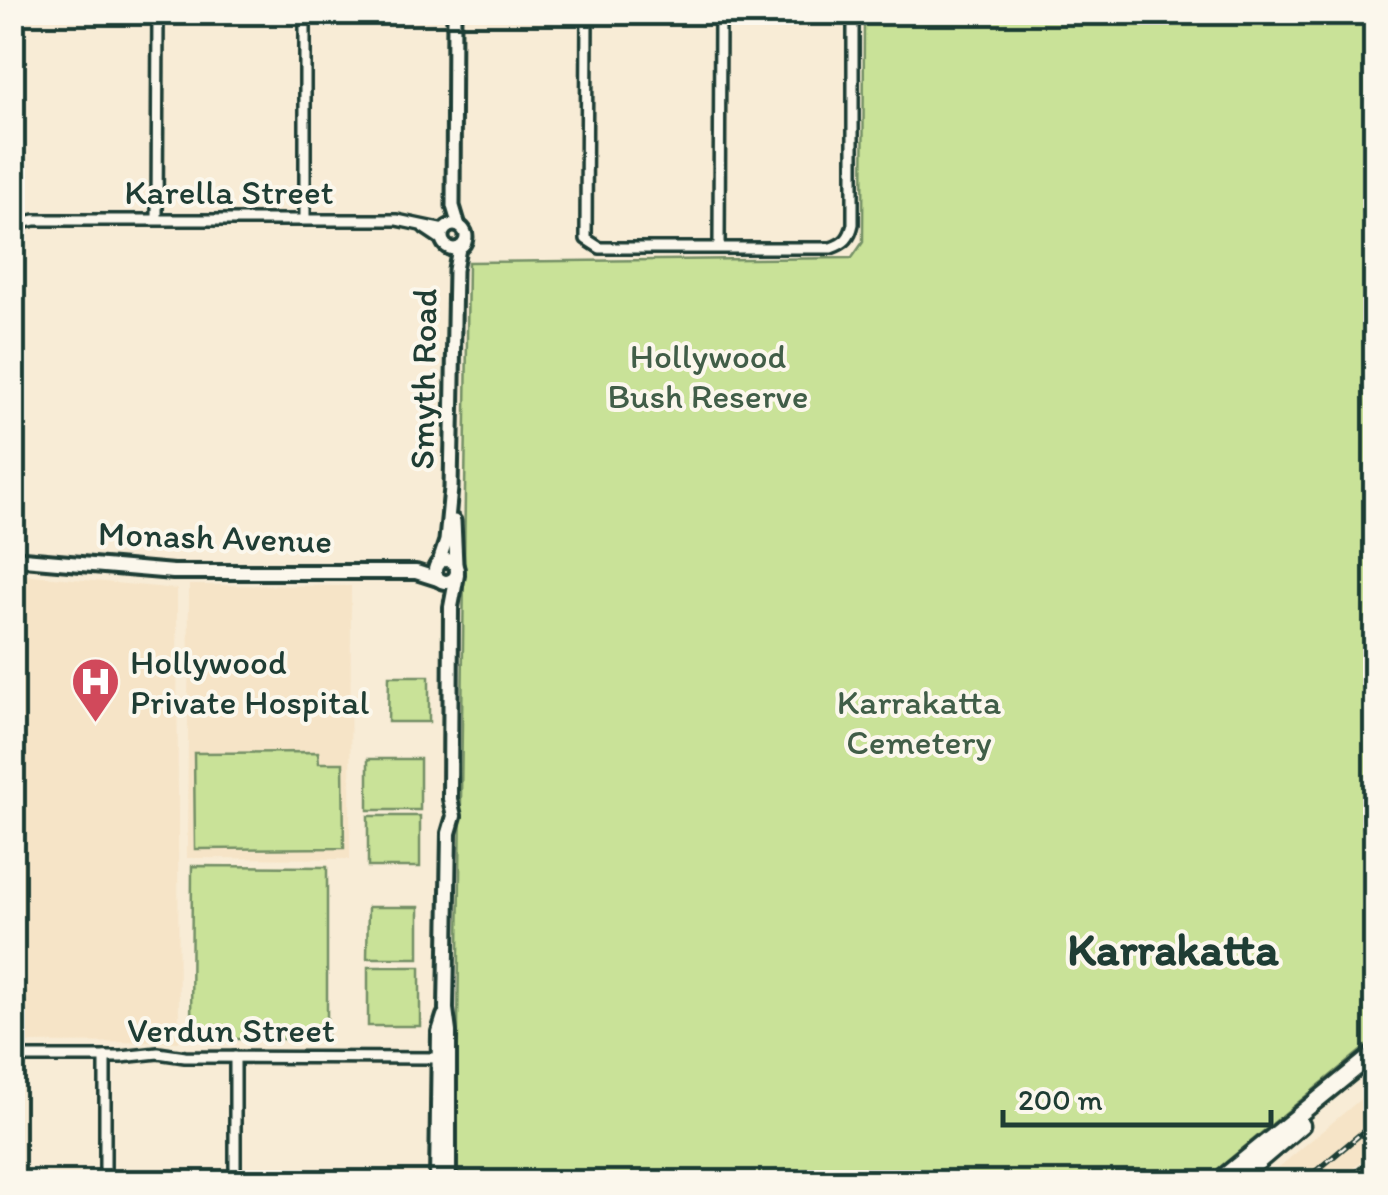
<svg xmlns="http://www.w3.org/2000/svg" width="1388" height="1195" font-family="Itim,sans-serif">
  <rect width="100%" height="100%" fill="#f8ecd6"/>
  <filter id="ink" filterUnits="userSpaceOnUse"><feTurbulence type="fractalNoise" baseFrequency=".01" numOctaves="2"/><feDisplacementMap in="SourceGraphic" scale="20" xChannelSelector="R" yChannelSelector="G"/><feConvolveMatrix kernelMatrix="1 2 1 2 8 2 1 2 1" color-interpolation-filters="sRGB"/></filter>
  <g filter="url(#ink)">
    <g fill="#f6e4c7">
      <path d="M12 573 177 589 179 1042 13 1043Z"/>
      <path d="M189 585 351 586 350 859 187 858Z"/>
      <path d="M1375 1087V1150L1337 1182H1261Z"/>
    </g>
    <g fill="#c9e298" stroke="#749066" stroke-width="2.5">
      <path d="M864 13H1375V1039L1202 1182H456L468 262 852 258 863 242Z"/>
      <path d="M389 676H429V722H388Z"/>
      <path d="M318 752 319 763H343L344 848 195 849 194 753Z"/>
      <rect x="368" y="759" width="52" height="51"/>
      <rect x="368" y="816" width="52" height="51"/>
      <path d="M192 866 327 867V1039H191Z"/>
      <path d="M368 907H419V958H367Z"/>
      <rect x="368" y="967" width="52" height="59"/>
    </g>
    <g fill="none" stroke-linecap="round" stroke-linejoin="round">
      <defs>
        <g id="minor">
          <path d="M305 12V219"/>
          <path d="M587 12 586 239 600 248H831C845 243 850 238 853 224V12"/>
          <path d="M157 219 158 12"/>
          <path d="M424 228 442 240"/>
          <path d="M12 232 22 223 35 220H397L444 230"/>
          <path d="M719 247 720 12"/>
          <path d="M12 1057H121L158 1053 185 1057 441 1058"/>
          <path d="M235 1057V1182"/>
          <path d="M105 1182V1057"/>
        </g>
        <g id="tertiary">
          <path d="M454 12 453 206 459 226"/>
          <circle cx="454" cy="237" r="12"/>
          <path d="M454 521 456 564"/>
          <path d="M439 562 446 541 451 488 455 270 459 248"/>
        </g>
        <g id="secondary">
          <path d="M12 558 173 572H416L438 579"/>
          <circle cx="446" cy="571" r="11"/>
          <path d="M437 1182 439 1032 444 1016"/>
          <path d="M449 1182V1032L446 1009 449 833 454 816 450 799 451 607 457 575"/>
        </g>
        <g id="primary">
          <path d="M1217 1182 1376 1052"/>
          <path d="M1235 1182 1302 1125"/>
          <path d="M1356 1182 1376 1166"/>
          <path d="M1372 1182 1376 1180"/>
        </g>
      </defs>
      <use href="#minor" stroke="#1f3d34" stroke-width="16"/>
      <use href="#tertiary" stroke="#1f3d34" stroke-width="19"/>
      <use href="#secondary" stroke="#1f3d34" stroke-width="20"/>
      <use href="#primary" stroke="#1f3d34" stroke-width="21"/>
      <use href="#minor" stroke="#fbf7ec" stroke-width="9"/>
      <use href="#tertiary" stroke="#fbf7ec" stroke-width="11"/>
      <use href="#secondary" stroke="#fbf7ec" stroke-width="12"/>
      <use href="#primary" stroke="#fbf7ec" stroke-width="14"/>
      <defs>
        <path id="rail" d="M1303 1182 1376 1121"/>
      </defs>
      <use href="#rail" stroke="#1f3d34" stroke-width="6"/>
      <use href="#rail" stroke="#fbf7ec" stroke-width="2.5" stroke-dasharray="8" stroke-linecap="butt"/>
    </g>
  </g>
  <defs>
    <symbol id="hospital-pin" viewBox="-11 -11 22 30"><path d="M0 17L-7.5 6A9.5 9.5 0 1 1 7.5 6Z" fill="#d1495b" stroke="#fbf7ec"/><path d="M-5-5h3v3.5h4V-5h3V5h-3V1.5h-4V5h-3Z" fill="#fff"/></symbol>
  </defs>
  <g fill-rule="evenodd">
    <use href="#hospital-pin" x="68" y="654" width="55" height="75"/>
  </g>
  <g text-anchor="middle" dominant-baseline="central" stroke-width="8" stroke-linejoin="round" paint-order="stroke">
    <g font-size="35" fill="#1f3d34" stroke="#fbf7ec">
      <text x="229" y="192">Karella Street</text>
      <text transform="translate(423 379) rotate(-89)">Smyth Road</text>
      <text transform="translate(215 537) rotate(2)">Monash Avenue</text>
      <text x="231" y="1030">Verdun Street</text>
    </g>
    <g font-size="35" fill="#415e48" stroke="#fbf7ec">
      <text x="708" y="356">Hollywood<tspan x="708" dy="40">Bush Reserve</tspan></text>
      <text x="919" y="702">Karrakatta<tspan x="919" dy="40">Cemetery</tspan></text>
    </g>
    <g font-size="35" fill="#1f3d34" stroke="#fbf7ec" text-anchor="start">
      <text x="130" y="662">Hollywood<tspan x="130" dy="40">Private Hospital</tspan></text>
    </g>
    <g font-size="45" font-weight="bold" fill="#1f3d34" stroke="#fbf7ec">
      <text x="1173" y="949">Karrakatta</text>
    </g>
  </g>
  <rect width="1388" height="1195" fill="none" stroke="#fbf7ec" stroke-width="50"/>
  <rect x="25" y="25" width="1338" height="1145" fill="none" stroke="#1f3d34" stroke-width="4" filter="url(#ink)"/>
  <path d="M1003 1110v15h268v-15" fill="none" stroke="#1f3d34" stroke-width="5"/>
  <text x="1018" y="1110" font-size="30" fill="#1f3d34" stroke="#fbf7ec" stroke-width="8" paint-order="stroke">200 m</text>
</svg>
